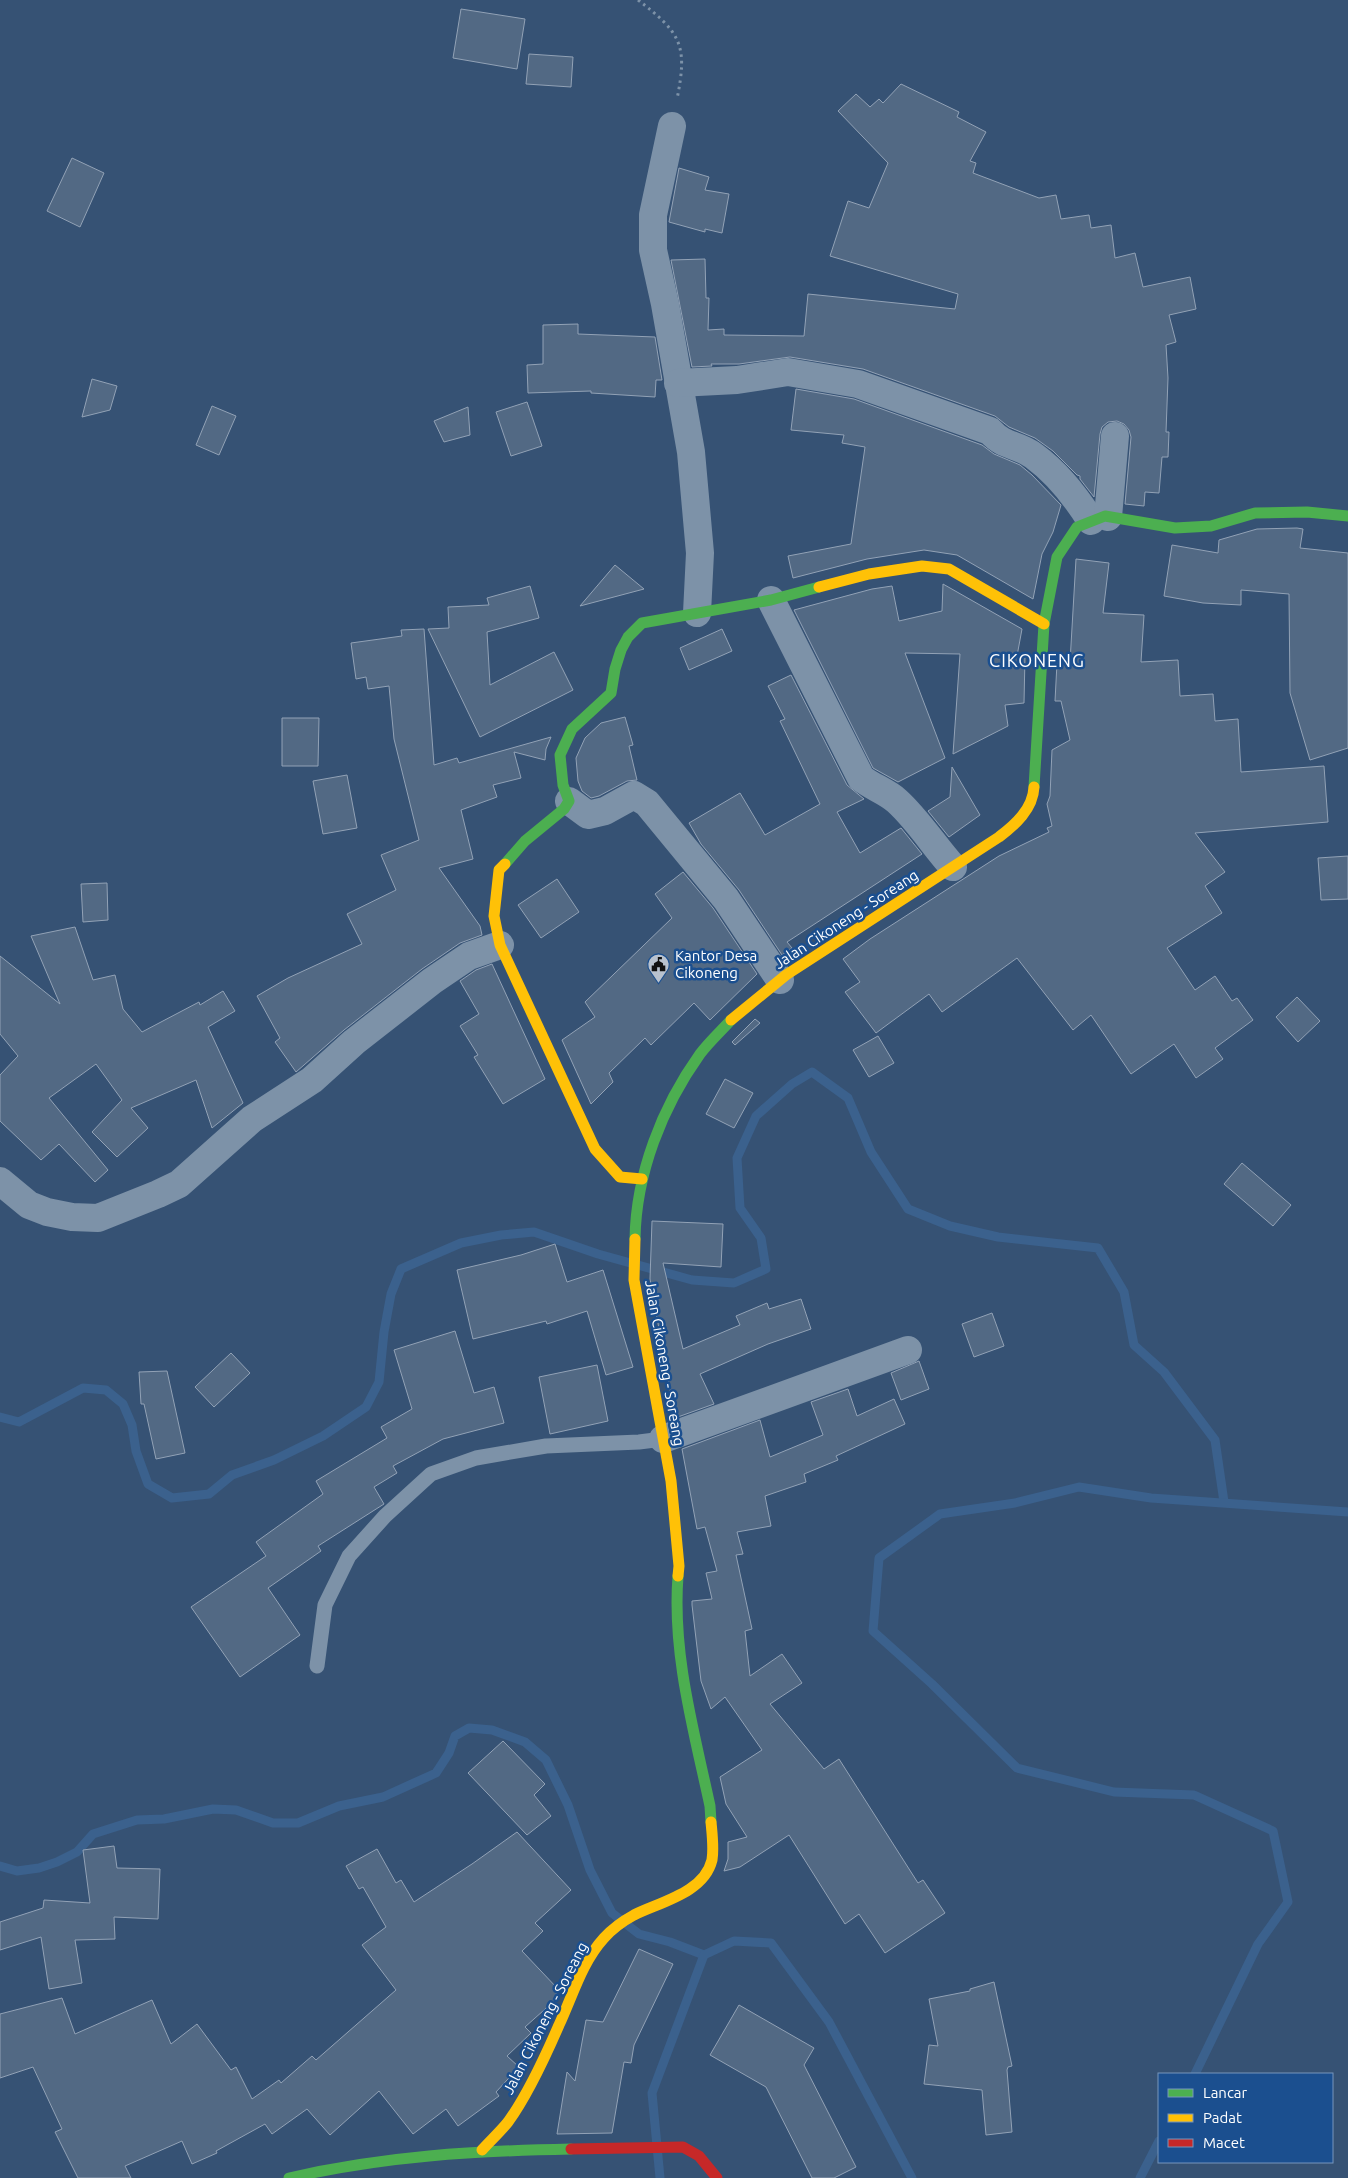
<svg xmlns="http://www.w3.org/2000/svg" width="1348" height="2178" font-family="Ubuntu,sans-serif">
  <rect width="100%" height="100%" fill="#365274"/>
  <g fill="none" stroke-linecap="round" stroke-linejoin="round">
    <g stroke="#3b618d" stroke-width="9">
      <path d="M0 1417 19 1422 83 1388 106 1390 123 1404 132 1425 136 1451 148 1484 172 1498 209 1494 232 1475 274 1460 323 1436 366 1407 379 1382 384 1332 391 1294 401 1269 461 1243 501 1235 534 1232 598 1254 692 1280 734 1283 766 1269 761 1238 740 1208 737 1158 756 1116 792 1084 812 1072 848 1098 871 1152 908 1209 950 1226 998 1237 1098 1248 1124 1292 1134 1345 1164 1372 1215 1440 1224 1502"/>
      <path d="M0 1866 17 1871 39 1868 57 1862 77 1852 93 1834 137 1820 164 1819 213 1809 236 1810 273 1823H298L339 1806 383 1797 436 1773 449 1753 455 1736 469 1728 492 1730 525 1742 546 1760 568 1805 590 1870 612 1913 639 1934 670 1942 704 1955"/>
      <path d="M1195 2074 1258 1944 1288 1902 1273 1831 1194 1795 1114 1792 1017 1768 932 1684 873 1631 879 1558 940 1514 1015 1503 1079 1487 1151 1498 1348 1512"/>
      <path d="M660 2178 652 2093 704 1955 734 1941 771 1943 829 2022 912 2178"/>
      <path d="M1140 2178 1159 2141"/>
    </g>
  </g>
  <g fill="#526984" stroke="#92a2b6">
    <path d="M461 9 525 19 517 69 453 58Z"/>
    <path d="M529 54 573 57 571 87 526 84Z"/>
    <path d="M901 84 959 112 957 117 986 132 970 161 976 163 973 173 1039 198 1056 195 1061 219 1089 215 1091 228 1111 225 1115 258 1135 253 1143 287 1190 277 1196 309 1169 315 1176 342 1166 345 1168 378 1166 432H1169L1168 457H1162L1159 493 1145 492 1144 506 1125 504 1131 437 1129 430 1124 424 1117 421 1108 422 1102 427 1100 434 1094 497 1080 479V476L1077 475 1053 451 1035 438 1009 427 995 416 863 369 790 357 739 364H711L712 366 692 367 671 260 705 259 706 298H709L708 330 724 329V335L804 336 808 294 955 309 958 294 830 256 848 201 869 208 888 163 838 111 856 94 870 107 879 99 883 103Z"/>
    <path d="M72 158 104 173 80 227 47 211Z"/>
    <path d="M679 168 709 177 705 190 729 194 722 233 705 229V232L669 222Z"/>
    <path d="M578 324V334L655 337 662 380H656L655 397 591 393V391L528 393 527 365 543 364V325Z"/>
    <path d="M92 379 117 386 110 410 82 417Z"/>
    <path d="M796 389 854 399 982 445 994 454 1020 465 1032 475 1061 505 1053 532 1042 554 1033 599 957 555 924 550 867 559 793 578 788 556 851 544 865 447 842 443 844 435 791 430Z"/>
    <path d="M527 402 542 446 511 456 496 412Z"/>
    <path d="M212 406 236 416 219 455 196 445Z"/>
    <path d="M468 407 470 435 444 442 434 421Z"/>
    <path d="M1297 528 1303 529 1300 548 1348 553V748L1310 760 1290 693 1289 594 1241 590V605L1203 603 1164 596 1172 545 1218 553 1219 540 1257 529Z"/>
    <path d="M1076 559 1109 563 1103 613 1144 615 1141 662 1178 660 1180 696 1213 694 1215 721 1238 719 1241 772 1324 766 1328 822 1195 833 1225 872 1205 886 1222 913 1167 948 1195 990 1215 976 1232 1001 1237 998 1253 1020 1215 1048 1223 1059 1196 1078 1174 1044 1131 1074 1091 1015 1073 1030 1017 958 942 1012 929 994 876 1033 845 992 860 982 843 959 870 939 999 856 1049 832 1047 828 1052 826 1047 804 1050 796 1052 750 1070 740 1061 701H1055L1057 663 1070 662Z"/>
    <path d="M615 565 644 589 580 606Z"/>
    <path d="M943 584 1022 629 1017 656H1025L1024 703 1005 705 1008 726 953 754 960 654 905 653 945 758 898 782 873 768 794 610 872 589 892 586 899 621 942 611Z"/>
    <path d="M530 586 539 618 487 632 490 685 554 652 573 690 480 737 428 629 449 628 448 607 489 605 487 598Z"/>
    <path d="M424 629 434 765 457 758 459 763 551 737 546 749 545 760 514 752 521 778 493 785 497 797 461 810 473 859 439 868 480 926 482 935 460 943 422 969 344 1030 296 1072 275 1042 280 1038 257 996 288 978 362 944 347 914 396 890 381 855 419 840 394 739 389 686 368 689 366 677 356 679 351 643 402 636 401 630Z"/>
    <path d="M722 629 732 651 689 670 680 648Z"/>
    <path d="M791 675 847 785 864 799 837 812 860 853 901 828 922 854 787 942 792 948 782 955 739 890 701 844 689 823 740 793 765 835 820 804 780 721 785 719 768 686Z"/>
    <path d="M625 717 633 745 629 746 637 780 627 781 599 796 591 798 582 791 578 781 576 758 585 738 601 723Z"/>
    <path d="M282 718H319L318 766H282Z"/>
    <path d="M952 767 980 815 949 837 928 811 950 797Z"/>
    <path d="M347 775 357 828 323 834 313 781Z"/>
    <path d="M1348 856V899L1321 900 1318 858Z"/>
    <path d="M683 872 713 908 757 974 710 1020 694 1003 651 1045 645 1038 609 1073 613 1082 591 1104 562 1040 595 1017 585 1002 672 918 655 894Z"/>
    <path d="M557 879 579 912 541 938 518 905Z"/>
    <path d="M107 883 108 920 83 922 81 884Z"/>
    <path d="M75 927 93 980 115 975 123 1009 142 1032 199 1002 200 1005 223 991 235 1011 208 1027 243 1103 212 1128 196 1080 131 1108 148 1128 117 1157 92 1132 122 1100 96 1064 49 1098 108 1170 95 1182 59 1144 41 1160 0 1121V1075L18 1056 0 1034V956L60 1004 31 936Z"/>
    <path d="M492 964 545 1079 503 1104 474 1057 478 1055 460 1026 479 1014 460 981 476 970Z"/>
    <path d="M1297 997 1320 1021 1298 1042 1276 1017Z"/>
    <path d="M755 1019 760 1023 735 1045 732 1042Z"/>
    <path d="M878 1036 894 1063 869 1077 853 1050Z"/>
    <path d="M725 1079 753 1093 734 1128 706 1114Z"/>
    <path d="M1242 1163 1291 1205 1273 1226 1224 1184Z"/>
    <path d="M652 1221 723 1224 721 1267 663 1263 683 1349 740 1325 736 1316 767 1303 769 1309 801 1299 811 1329 768 1344 700 1374 714 1404 675 1418 650 1279Z"/>
    <path d="M555 1244 567 1282 603 1270 633 1367 606 1375 587 1311 547 1324 546 1321 473 1339 457 1270 521 1255Z"/>
    <path d="M992 1313 1004 1346 974 1357 962 1324Z"/>
    <path d="M455 1331 474 1393 494 1387 504 1423 443 1439 393 1466 397 1473 374 1487 384 1504 318 1546 321 1551 268 1588 300 1635 240 1677 191 1607 266 1556 256 1542 323 1494 316 1481 387 1438 381 1427 412 1409 394 1350Z"/>
    <path d="M231 1353 250 1373 214 1407 195 1387Z"/>
    <path d="M919 1361 929 1389 901 1400 891 1373Z"/>
    <path d="M597 1365 608 1421 550 1434 539 1377Z"/>
    <path d="M167 1371 185 1453 156 1459 144 1404H141L139 1372Z"/>
    <path d="M848 1389 857 1416 894 1399 905 1424 836 1456 838 1460 804 1474 806 1482 765 1496 771 1526 737 1532 743 1554 736 1555 752 1629 745 1631 750 1676 782 1654 802 1683 770 1704 824 1769 839 1759 918 1883 923 1880 945 1913 885 1953 859 1914 845 1924 789 1835 740 1867 724 1871 728 1859V1842L747 1837 726 1804 720 1777 762 1750 725 1697 711 1709 701 1681 692 1605V1601L712 1599 706 1573 717 1571 705 1527 697 1529 682 1449 760 1420 770 1457 823 1435 811 1402Z"/>
    <path d="M503 1741 545 1784 534 1795 551 1816 527 1835 468 1773Z"/>
    <path d="M517 1832 571 1890 535 1923 543 1931 522 1951 558 1989 553 2002 525 2027 531 2033 507 2056 519 2067 496 2092 499 2096 458 2126 446 2109 413 2134 379 2091 330 2135 307 2109 272 2134 265 2124 216 2151 217 2153 192 2164 182 2141 125 2166 131 2178H78L55 2132 62 2129 33 2067 0 2078V2014L62 1998 75 2034 152 2000 171 2044 197 2024 231 2070 236 2067 252 2099 279 2080 281 2083 312 2056 316 2060 396 1990 362 1945 386 1927 363 1887 359 1889 346 1866 377 1849 396 1883 401 1880 414 1902 472 1864Z"/>
    <path d="M114 1846 117 1868 160 1869 158 1919 114 1917 115 1939 75 1940 82 1983 49 1989 41 1937 0 1950V1922L43 1908 44 1900 90 1903 83 1850Z"/>
    <path d="M639 1949 673 1964 634 2045 631 2063 624 2062 612 2133 557 2134 567 2072 575 2081 586 2020 603 2022Z"/>
    <path d="M994 1982 1012 2066 1008 2067 1007 2070 1012 2132 986 2135 982 2090 924 2084 929 2045 938 2046 929 1999 970 1991V1989Z"/>
    <path d="M739 2005 814 2048 804 2065 856 2167 834 2178H812L766 2087 710 2055Z"/>
  </g>
  <g fill="none" stroke-linecap="round" stroke-linejoin="round">
    <path stroke="#7d92a8" stroke-width="3" stroke-dasharray="2.5 4" stroke-linecap="butt" d="M638 0C681 33 688 45 677 99"/>
    <path stroke="#7d92a8" stroke-width="15" d="M317 1666 325 1605 349 1556 385 1516 431 1474 476 1458 546 1446 639 1442 663 1439"/>
    <g stroke="#7d92a8" stroke-width="28">
      <path d="M672 126 653 215V250L665 304 691 452 700 553 697 613"/>
      <path d="M678 383 737 380 788 372 858 384 990 431C1005 448 1017 443 1034 456 1057 473 1076 497 1091 521"/>
      <path d="M1108 517 1115 436"/>
      <path d="M771 600 861 778C872 787 886 791 897 801 918 820 934 846 953 867"/>
      <path d="M569 801 588 815 605 811 634 795 647 803 726 899 780 980"/>
      <path d="M0 1181 29 1205 47 1212 72 1217 98 1218 158 1194 179 1184 252 1119 312 1080 354 1042 432 981 469 956 500 945"/>
      <path d="M663 1439 908 1350"/>
    </g>
    <g stroke="#4caf50" stroke-width="11">
      <path d="M1034 787 1044 624 1057 557 1077 527 1105 516 1175 528 1211 526 1255 513 1307 512 1348 516"/>
      <path d="M505 864 525 841 564 809 569 801 563 785 560 755 572 729 611 693 615 669 621 650 628 637 642 623 771 600 819 587"/>
      <path d="M635 1239C636 1174 662 1107 700 1054 709 1042 721 1031 731 1020"/>
      <path d="M678 1576C672 1654 694 1731 710 1806L711 1822"/>
      <path d="M289 2178C384 2156 474 2151 571 2149"/>
    </g>
    <g stroke="#ffc107" stroke-width="11">
      <path d="M819 587 869 574 922 566 949 569 1044 624"/>
      <path d="M505 864 499 870 494 916 500 945 595 1149 620 1177 642 1179"/>
      <path d="M731 1020 786 975 999 837C1015 825 1033 809 1034 787"/>
      <path d="M635 1239 634 1280 671 1481 679 1566 678 1576"/>
      <path d="M482 2150C490 2141 500 2132 508 2122 527 2096 546 2055 559 2025 573 1995 582 1962 604 1938 613 1928 623 1921 634 1915 660 1902 704 1893 712 1860 714 1848 712 1833 711 1822"/>
    </g>
    <path stroke="#c62828" stroke-width="11" d="M571 2149 683 2147 699 2156 717 2178"/>
  </g>
  <defs>
    <symbol id="civic-pin" viewBox="-11 -11 22 30"><path d="M0 17L-7.5 6A9.5 9.5 0 1 1 7.5 6Z" fill="#b9c2ce" stroke="#1b4f8f"/><path d="M-.6-6.5H3V-4.5H.6V-3L4-1V1h2V6H-6V1h2V-1L-.6-3ZM-1.2 2.5V6h2.4V2.5Z" fill="#111"/></symbol>
  </defs>
  <g fill-rule="evenodd">
    <use href="#civic-pin" x="646" y="952" width="25" height="34"/>
  </g>
  <g text-anchor="middle" dominant-baseline="central" stroke-width="5" stroke-linejoin="round" paint-order="stroke">
    <g font-size="15" fill="#fff" stroke="#1b4f8f">
      <text transform="translate(846 919) rotate(-33)">Jalan Cikoneng - Soreang</text>
      <text transform="translate(665 1363) rotate(80)">Jalan Cikoneng - Soreang</text>
      <text transform="translate(545 2018) rotate(-63)">Jalan Cikoneng - Soreang</text>
    </g>
    <g font-size="15" fill="#fff" stroke="#1b4f8f" text-anchor="start">
      <text x="675" y="955">Kantor Desa<tspan x="675" dy="17">Cikoneng</tspan></text>
    </g>
    <g font-size="18" letter-spacing="1" fill="#fff" stroke="#1b4f8f">
      <text x="1037" y="660">CIKONENG</text>
    </g>
  </g>
  <rect x="1158" y="2073" width="175" height="90" fill="#1b4f8f" stroke="#7695bc"/>
  <rect x="1168" y="2089" width="25" height="8" fill="#4caf50" stroke="#7695bc"/>
  <text x="1203" y="2098" font-size="15" fill="#ffffff">Lancar</text>
  <rect x="1168" y="2114" width="25" height="8" fill="#ffc107" stroke="#7695bc"/>
  <text x="1203" y="2123" font-size="15" fill="#ffffff">Padat</text>
  <rect x="1168" y="2139" width="25" height="8" fill="#c62828" stroke="#7695bc"/>
  <text x="1203" y="2148" font-size="15" fill="#ffffff">Macet</text>
</svg>
